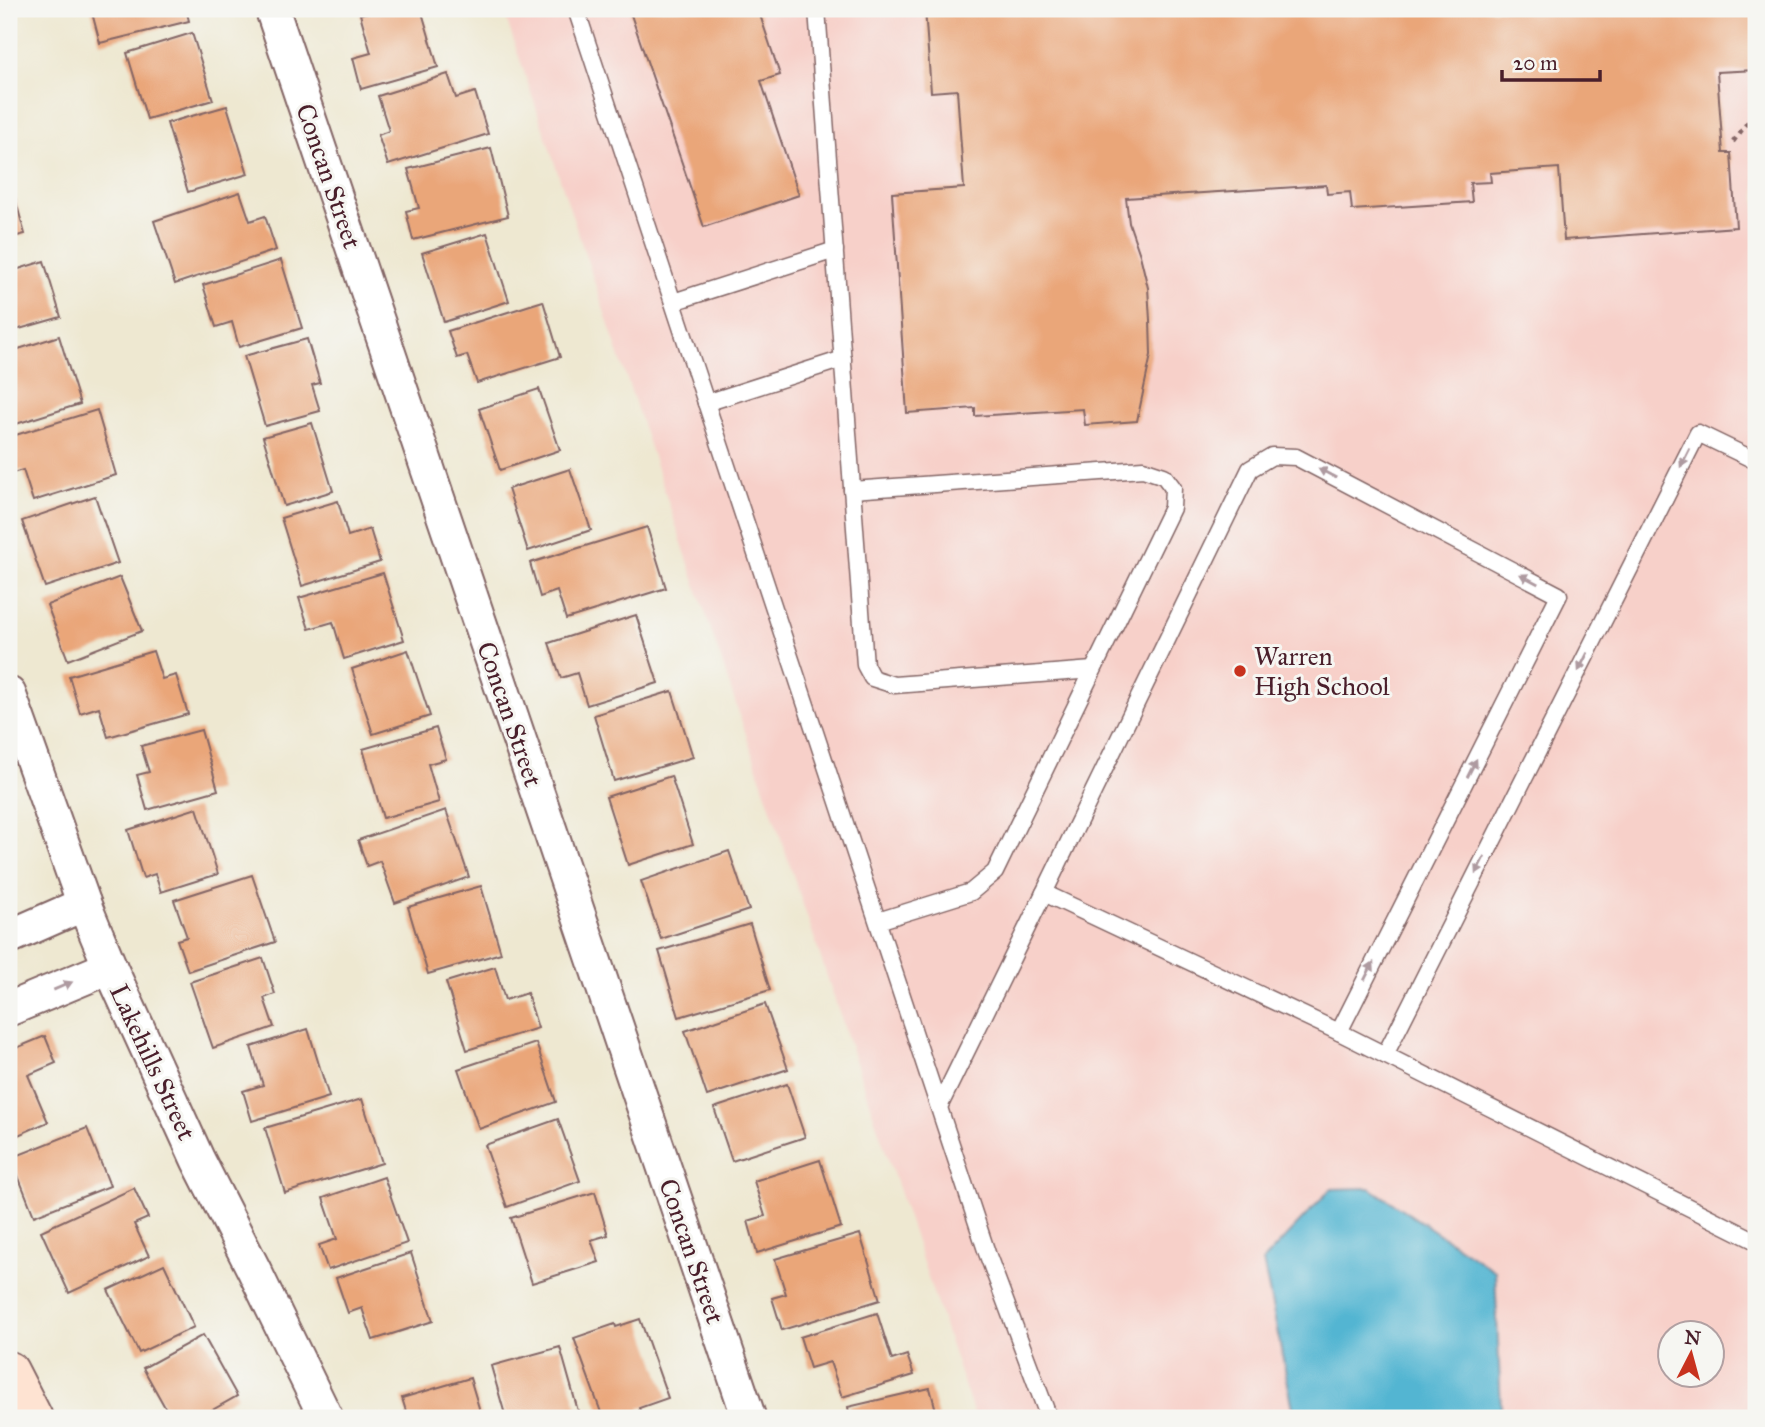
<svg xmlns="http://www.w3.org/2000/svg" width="1765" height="1427" font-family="'IM FELL Great Primer',serif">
  <rect width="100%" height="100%" fill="#f6f6f2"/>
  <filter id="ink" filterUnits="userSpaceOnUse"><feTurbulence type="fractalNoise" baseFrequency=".0143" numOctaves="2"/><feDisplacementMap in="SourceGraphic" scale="14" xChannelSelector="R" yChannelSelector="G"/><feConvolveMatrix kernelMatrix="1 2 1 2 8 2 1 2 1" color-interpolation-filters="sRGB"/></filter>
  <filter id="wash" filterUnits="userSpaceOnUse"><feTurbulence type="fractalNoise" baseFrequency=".00686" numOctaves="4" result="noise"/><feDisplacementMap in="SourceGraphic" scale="28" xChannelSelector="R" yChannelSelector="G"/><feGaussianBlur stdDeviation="1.57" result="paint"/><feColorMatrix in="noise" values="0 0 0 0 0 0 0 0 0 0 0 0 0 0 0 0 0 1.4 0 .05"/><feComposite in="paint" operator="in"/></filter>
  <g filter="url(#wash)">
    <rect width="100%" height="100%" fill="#eee8d1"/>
    <path fill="#f7d0c9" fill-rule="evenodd" d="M503 9H1756V1418H975ZM1670 1332H1712V1374H1670Z"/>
    <path fill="#53b5d2" stroke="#4e6a7e" stroke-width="2" d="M1370 1188 1495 1271 1501 1410 1490 1418H1295L1263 1261 1331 1189Z"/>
    <g id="blocks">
      <g fill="#eaa679">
        <path d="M91 9H186L189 21 100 43Z"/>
        <path d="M380 9H421L438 67 361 89 353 58 371 53 360 14Z"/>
        <path d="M629 9H758L780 75 761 81 799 195 704 227Z"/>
        <path d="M925 9H1755L1756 70 1717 72 1723 153H1731L1736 227 1564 240 1559 168 1490 173 1491 182 1470 183 1472 202 1352 210 1350 192 1327 194 1326 185 1126 198 1129 223 1140 255 1148 288 1150 320 1151 355 1137 421 1085 425 1083 409 975 416V408L907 413 892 193 964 188 957 90 931 92Z"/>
        <path d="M192 33 213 100 147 119 127 53Z"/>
        <path d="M448 74 456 98 475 92 488 134 388 165 378 135 389 131 378 96Z"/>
        <path d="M227 106 248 174 188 192 167 123Z"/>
        <path d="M491 148 508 216 413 240 406 211 419 208 408 169Z"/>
        <path d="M9 177 25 234 9 238Z"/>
        <path d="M240 192 250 221 265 216 276 250 175 284 154 221Z"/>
        <path d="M487 233 509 301 444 322 422 253Z"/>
        <path d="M281 260 302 328 239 347 232 322 216 327 203 285Z"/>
        <path d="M44 261 61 317 9 332V272Z"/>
        <path d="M543 301 560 357 477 383 467 355 457 358 448 331Z"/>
        <path d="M59 336 80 404 16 424 9 402V352Z"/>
        <path d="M307 339 320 383 312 385 320 411 265 426 244 356Z"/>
        <path d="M539 389 560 450 500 470 479 409Z"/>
        <path d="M97 410 116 475 33 501 23 470 9 474V437Z"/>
        <path d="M312 423 333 491 284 506 263 437Z"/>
        <path d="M570 469 591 530 528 551 508 489Z"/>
        <path d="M95 496 118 563 45 587 22 521Z"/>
        <path d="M338 501 348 536 370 529 380 562 302 586 281 518Z"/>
        <path d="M647 527 666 588 566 619 557 591 540 597 530 563Z"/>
        <path d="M383 573 404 640 344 659 333 622 309 629 299 598Z"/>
        <path d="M120 577 142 631 68 660 47 605Z"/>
        <path d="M636 615 658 683 587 705 577 673 561 678 549 643Z"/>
        <path d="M408 650 430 716 373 734 352 669Z"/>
        <path d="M153 651 162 679 176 675 188 714 108 737 99 707 80 713 69 676Z"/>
        <path d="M672 691 693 757 614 781 594 715Z"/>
        <path d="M436 728 446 759 428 764 439 802 383 818 363 749Z"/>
        <path d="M201 730 218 790 147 810 137 775 149 772 141 746Z"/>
        <path d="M671 776 693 844 628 865 606 797Z"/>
        <path d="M197 808 218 874 161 892 155 874 143 878 128 830Z"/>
        <path d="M446 810 469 877 395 903 380 861 367 866 358 840Z"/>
        <path d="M729 851 749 910 661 939 641 881Z"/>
        <path d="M252 875 275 942 188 971 177 940 187 937 174 900Z"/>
        <path d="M481 886 501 953 428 974 408 907Z"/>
        <path d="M750 924 770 990 679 1017 659 951Z"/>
        <path d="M263 958 275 994 264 998 274 1027 213 1048 190 982Z"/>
        <path d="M495 967 505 1000 527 993 538 1028 467 1050 446 982Z"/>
        <path d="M765 1004 788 1069 707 1096 685 1031Z"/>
        <path d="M308 1029 329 1097 252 1121 243 1091 263 1085 251 1047Z"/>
        <path d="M45 1036 56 1063 28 1075 48 1122 9 1139V1051Z"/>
        <path d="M536 1043 556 1102 479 1129 458 1069Z"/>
        <path d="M787 1084 805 1137 732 1161 714 1108Z"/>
        <path d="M362 1099 382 1163 285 1193 265 1128Z"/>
        <path d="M558 1119 580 1181 507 1207 485 1145Z"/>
        <path d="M87 1128 110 1186 34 1216 11 1158Z"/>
        <path d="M820 1160 841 1227 757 1253 748 1221 765 1216 754 1181Z"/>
        <path d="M384 1177 407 1243 328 1270 319 1245 337 1239 323 1198Z"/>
        <path d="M134 1188 148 1218 134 1224 149 1256 69 1293 41 1231Z"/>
        <path d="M595 1192 608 1235 591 1240 599 1262 532 1283 511 1218Z"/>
        <path d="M860 1234 880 1300 782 1330 772 1298 786 1294 775 1259Z"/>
        <path d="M411 1253 433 1321 373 1340 362 1308 348 1313 336 1278Z"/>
        <path d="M164 1264 194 1327 139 1353 108 1290Z"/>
        <path d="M877 1313 892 1360 907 1355 914 1375 842 1397 830 1362 810 1368 800 1337Z"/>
        <path d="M640 1319 668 1398 639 1408 643 1418H603L574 1338 615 1324 616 1327Z"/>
        <path d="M203 1335 237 1396 198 1418H171L143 1368Z"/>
        <path d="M560 1347 580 1418H506L491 1366Z"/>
        <path d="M470 1378 482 1418H408L402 1398Z"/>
        <path d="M930 1388 938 1418H850L848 1407Z"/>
      </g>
    </g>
  </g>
  <g filter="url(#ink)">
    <use href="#blocks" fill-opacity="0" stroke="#836565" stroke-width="2"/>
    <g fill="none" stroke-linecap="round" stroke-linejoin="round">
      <defs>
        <g id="service">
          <path d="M576 9 987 1253 1049 1418"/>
          <path d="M817 9 865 665 872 678 894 685 1093 670"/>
          <path d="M673 302 835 250"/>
          <path d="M706 403 843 359"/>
          <path d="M852 490 1143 469 1164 476 1173 488 1172 508 995 872 971 892 878 921"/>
          <path d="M1044 893 1250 469 1272 456 1296 457 1559 595 1339 1032"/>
          <path d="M1385 1055 1698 433 1756 461"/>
          <path d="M939 1107 1044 893 1339 1032 1756 1241"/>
        </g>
        <g id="minor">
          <path d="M272 9 749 1418"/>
          <path d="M9 694 84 904 110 967 198 1160 254 1270 326 1418"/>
          <path d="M9 937 84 904"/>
          <path d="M9 1009 110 967"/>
        </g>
        <path id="secondary" d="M9 1371 33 1418"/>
      </defs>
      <use href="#service" stroke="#836565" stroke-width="19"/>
      <use href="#minor" stroke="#836565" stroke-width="37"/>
      <use href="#secondary" stroke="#836565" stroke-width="42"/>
      <path stroke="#836565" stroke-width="4.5" stroke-dasharray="5 5" stroke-linecap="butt" d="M1733 142 1756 111"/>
      <use href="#service" stroke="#fff" stroke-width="16"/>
      <use href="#minor" stroke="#fff" stroke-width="33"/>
      <use href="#secondary" stroke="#fee3d2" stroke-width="38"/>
    </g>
    <defs><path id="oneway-solid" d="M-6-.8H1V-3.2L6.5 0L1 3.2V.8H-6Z" transform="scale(1.75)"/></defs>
    <g fill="#ae9aa0">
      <use href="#oneway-solid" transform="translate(1685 458) rotate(117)"/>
      <use href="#oneway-solid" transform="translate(1327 473) rotate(-152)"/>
      <use href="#oneway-solid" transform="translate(1529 579) rotate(-152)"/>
      <use href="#oneway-solid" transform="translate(1583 662) rotate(117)"/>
      <use href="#oneway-solid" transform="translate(1472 768) rotate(-63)"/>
      <use href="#oneway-solid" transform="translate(1480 865) rotate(117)"/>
      <use href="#oneway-solid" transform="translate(1369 971) rotate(-63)"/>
      <use href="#oneway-solid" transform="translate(63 986) rotate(-23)"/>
    </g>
  </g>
  <circle fill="#c8321e" stroke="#f6f6f2" stroke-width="2.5" cx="1240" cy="671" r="7"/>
  <g text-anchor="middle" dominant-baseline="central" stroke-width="6" stroke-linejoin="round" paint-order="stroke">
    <g font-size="26" fill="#4a1f2b" stroke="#f6f6f2">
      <text transform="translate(329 176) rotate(71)">Concan Street</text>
      <text transform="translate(510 714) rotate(71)">Concan Street</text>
      <text transform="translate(153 1062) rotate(65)">Lakehills Street</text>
      <text transform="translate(692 1251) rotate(71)">Concan Street</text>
    </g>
    <g font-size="26" fill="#4a1f2b" stroke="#f6f6f2" text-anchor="start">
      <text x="1254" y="656">Warren<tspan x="1254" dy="30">High School</tspan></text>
    </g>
  </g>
  <rect width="1765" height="1427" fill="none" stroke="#f6f6f2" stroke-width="35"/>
  <g transform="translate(1691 1354) rotate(6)"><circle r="33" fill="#f6f6f2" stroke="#b1a0a2" stroke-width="2"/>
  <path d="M0-5L12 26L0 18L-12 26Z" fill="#c8321e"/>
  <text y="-10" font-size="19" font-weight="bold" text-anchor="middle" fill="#4a1f2b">N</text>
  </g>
  <path d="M1502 70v10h98v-10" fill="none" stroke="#4a1f2b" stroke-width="3.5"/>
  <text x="1513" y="70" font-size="21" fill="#4a1f2b" stroke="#f6f6f2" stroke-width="5" paint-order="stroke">20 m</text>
</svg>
